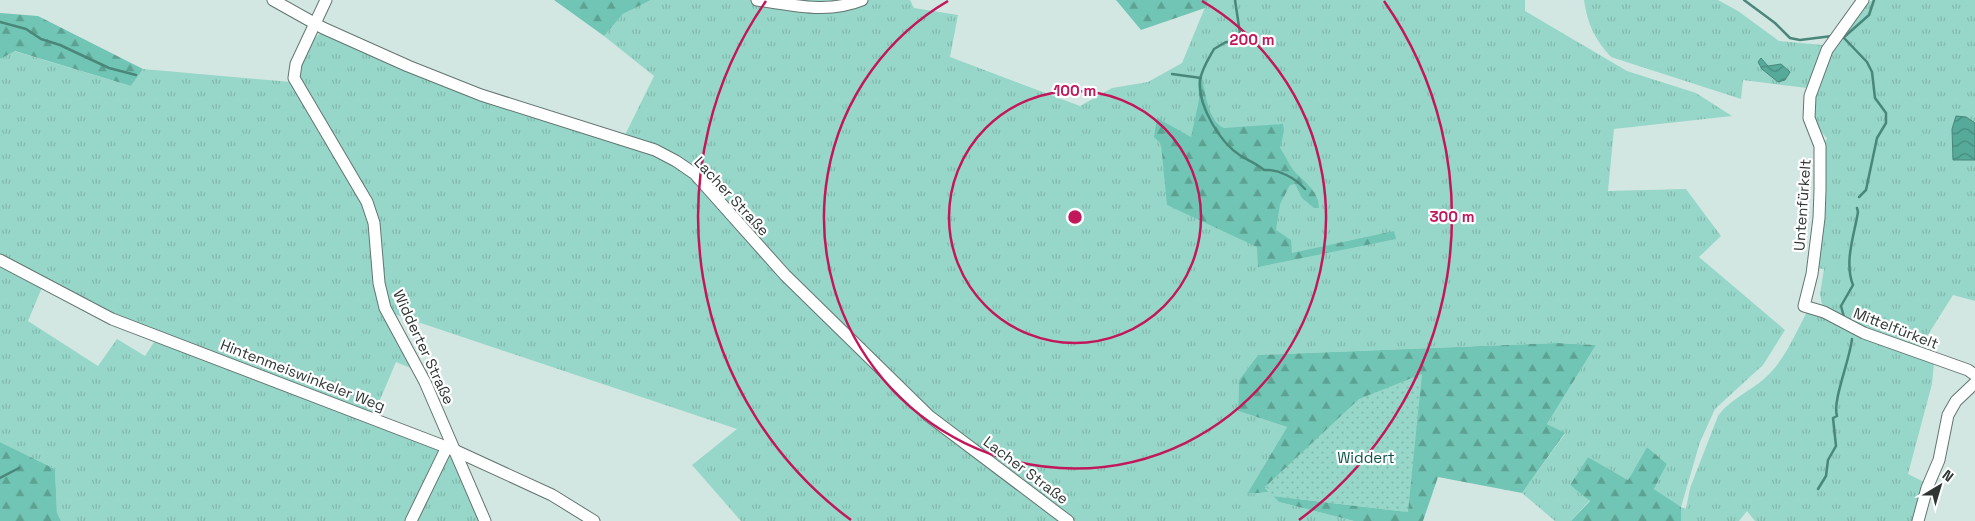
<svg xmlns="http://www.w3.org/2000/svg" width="1975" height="521" font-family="'Space Grotesk',sans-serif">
  <defs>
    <pattern id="grass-tufts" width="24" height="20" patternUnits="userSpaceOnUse" patternTransform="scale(1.25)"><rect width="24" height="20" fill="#96d7c9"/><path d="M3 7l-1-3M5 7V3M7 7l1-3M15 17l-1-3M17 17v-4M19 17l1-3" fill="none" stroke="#82b9ad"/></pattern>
    <pattern id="forest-firs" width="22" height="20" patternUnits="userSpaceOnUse" patternTransform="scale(1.25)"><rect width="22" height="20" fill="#71c5b4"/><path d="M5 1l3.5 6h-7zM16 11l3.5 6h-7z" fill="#5da193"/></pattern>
    <pattern id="garden-dots" width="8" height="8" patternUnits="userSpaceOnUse" patternTransform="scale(1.25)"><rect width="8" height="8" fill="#96d7c9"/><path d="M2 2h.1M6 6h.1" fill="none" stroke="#82b9ad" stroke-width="1.8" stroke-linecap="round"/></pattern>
    <pattern id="water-waves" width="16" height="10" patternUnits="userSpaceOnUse" patternTransform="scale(1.25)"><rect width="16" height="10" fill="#56aa99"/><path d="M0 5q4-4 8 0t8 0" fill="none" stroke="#488b7e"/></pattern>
  </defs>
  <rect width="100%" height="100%" fill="#d3e7e2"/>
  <g fill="url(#grass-tufts)">
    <path d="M651 0H910L914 8 958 15 950 57 1080 106 1112 88 1148 82 1182 63 1208 0H1525V11L1627 71 1696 93 1732 116 1614 129 1608 191 1686 189 1721 236 1699 257 1785 330 1763 365 1715 409 1700 442 1681 507 1686 509 1690 488 1718 416C1732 397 1756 389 1771 372 1787 355 1796 332 1807 312L1820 314 1858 334 1907 349 1934 363 1932 384 1908 474 1926 483 1915 521H1755L1747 511 1739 521H1681L1680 507 1654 489 1667 464 1647 447 1628 480 1588 457 1570 485 1590 500 1571 521H1555L1522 493 1565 434 1547 424 1596 345 1557 343 1258 355 1239 380 1238 411 1287 427 1247 494 1269 492 1265 487 1359 399 1422 374 1408 512 1273 496 1279 502 1354 521H1075L932 413 787 273 693 166 667 150 625 135 654 76 604 36 623 14Z"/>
    <path d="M1584 0H1718L1738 11 1779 41 1823 45 1807 88 1743 80 1741 99 1611 57C1595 40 1587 23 1584 0Z"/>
    <path d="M1873 0H1975V301L1953 295 1919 349 1860 329 1823 310 1820 294 1824 269 1814 268 1824 146 1827 138C1823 134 1817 129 1815 123 1802 86 1845 31 1866 4Z"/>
    <path d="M323 32 649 151 677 165 698 182 926 419 1063 521H741L692 465 737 429 391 313 385 295 377 222 298 76C300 61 309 39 323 32Z"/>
    <path d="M14 51 131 86 143 69 291 82 364 202 369 217 376 288 413 369 396 362 374 414 124 321 0 257V59Z"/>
    <path d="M0 263 43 285 28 321 98 366 117 339 145 356 156 339 445 450 454 457 483 521H61L57 513 55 469 0 442Z"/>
  </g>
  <g fill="url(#forest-firs)">
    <path d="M554 0H651L623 14 604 36Z"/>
    <path d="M1116 0H1208L1205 8 1141 30Z"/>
    <path d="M0 13 38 16 143 69 131 86 15 51 0 59Z"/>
    <path d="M1198 79H1202C1206 94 1208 121 1224 128L1283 124 1284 131 1280 148C1285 155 1289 165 1295 172 1305 182 1319 192 1319 208H1314L1302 198 1295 184 1290 185 1280 204 1276 230 1291 240 1292 253 1394 231 1396 239 1258 267 1257 247 1167 205 1161 144 1154 137 1157 118 1191 137 1199 100Z"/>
    <path d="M1557 343 1596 345 1547 424 1565 433 1522 493 1438 477 1423 521H1354L1279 502 1273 496 1408 512 1265 488 1269 492 1247 494 1287 427 1238 411 1239 380 1258 355Z"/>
    <path d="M0 442 55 469 57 513 61 521H0Z"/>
    <path d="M1647 447 1667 464 1654 489 1681 507V521H1571L1590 501 1570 485 1588 457 1628 480Z"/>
  </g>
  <path fill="url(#garden-dots)" d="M1422 374 1408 512 1273 496 1265 487 1359 399Z"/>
  <g fill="url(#water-waves)" stroke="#4a877b">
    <path d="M1761 58 1768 66 1781 64 1790 72 1785 80 1778 82 1762 69 1758 62Z"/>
    <path d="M1956 116 1966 117 1975 123V160H1953L1952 129Z"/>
  </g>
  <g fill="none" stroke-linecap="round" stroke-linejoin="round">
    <g stroke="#4a877b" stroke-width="2.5">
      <path d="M1235 0 1241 40 1237 43 1226 42 1214 49C1209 58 1201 70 1200 81 1198 106 1220 143 1241 156 1249 161 1256 163 1264 170 1279 169 1295 178 1305 189"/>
      <path d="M1744 0 1775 23 1790 38 1800 40 1832 36"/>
      <path d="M0 22 26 29 41 39 60 45 109 68 136 75"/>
      <path d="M1843 38 1869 15 1874 0"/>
      <path d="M1844 38 1867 62 1872 72 1875 98 1886 113V123L1877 138 1866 190 1859 197"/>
      <path d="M1172 74 1201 78"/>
      <path d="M1844 317 1841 306 1853 285C1844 262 1854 236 1858 212L1857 208"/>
      <path d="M0 478 19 468"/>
      <path d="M1818 489 1826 476 1828 460 1836 446 1833 418 1837 416C1832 402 1850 359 1852 339"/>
    </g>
    <defs>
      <g id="minor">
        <path d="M273 0 323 28 408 66 481 95 655 150 676 161 695 174 785 275 929 416 1068 521"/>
        <path d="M326 0 296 64 294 78 367 202 374 223 379 283 385 308 425 382 485 521"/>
        <path d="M757 0C793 5 828 14 862 0"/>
        <path d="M1863 0 1827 50 1810 96 1809 118 1820 146V190L1819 218 1812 274 1804 306 1824 312 1864 333 1968 370 1975 375"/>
        <path d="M0 260 112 319 454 450 552 495 594 521"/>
        <path d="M411 521 447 447"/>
        <path d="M1918 521 1927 488 1939 460 1948 415 1956 401 1975 383"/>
      </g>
    </defs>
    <use href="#minor" stroke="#627570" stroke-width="13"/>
    <use href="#minor" stroke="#fff" stroke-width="11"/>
  </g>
  <g fill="none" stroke="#c2185b" stroke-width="2.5">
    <circle cx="1075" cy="217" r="126"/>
    <path d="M1202 1A251 251 0 1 1 948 1"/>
    <path d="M851 520A377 377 0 0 1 766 1M1384 1A377 377 0 0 1 1299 520"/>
  </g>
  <g text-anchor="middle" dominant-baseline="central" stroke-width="4.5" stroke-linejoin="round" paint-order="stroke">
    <g font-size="15" fill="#2e3634" stroke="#fff">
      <text transform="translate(732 196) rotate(47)">Lacher Straße</text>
      <text transform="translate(1802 205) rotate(-86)">Untenfürkelt</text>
      <text transform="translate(1896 328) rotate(21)">Mittelfürkelt</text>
      <text transform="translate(424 347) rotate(65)">Widderter Straße</text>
      <text transform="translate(303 375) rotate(21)">Hintenmeiswinkeler Weg</text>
      <text transform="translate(1026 470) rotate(37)">Lacher Straße</text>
    </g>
    <g font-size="15" fill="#0b5449" stroke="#fff">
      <text x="1366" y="457">Widdert</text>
    </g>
  </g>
  <circle cx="1075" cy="217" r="8" fill="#c2185b" stroke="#fff" stroke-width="2.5"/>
  <g font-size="15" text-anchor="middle" font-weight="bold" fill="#c2185b" stroke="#fff" stroke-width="4.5" stroke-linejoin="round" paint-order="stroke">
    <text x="1252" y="45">200 m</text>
    <text x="1075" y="96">100 m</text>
    <text x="1452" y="222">300 m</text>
  </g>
  <g transform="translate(1940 486) rotate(38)" stroke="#ffffff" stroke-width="4" paint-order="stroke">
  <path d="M0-4L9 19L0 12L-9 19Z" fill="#2e3634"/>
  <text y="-8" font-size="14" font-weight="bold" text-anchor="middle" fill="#2e3634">N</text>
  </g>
</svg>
